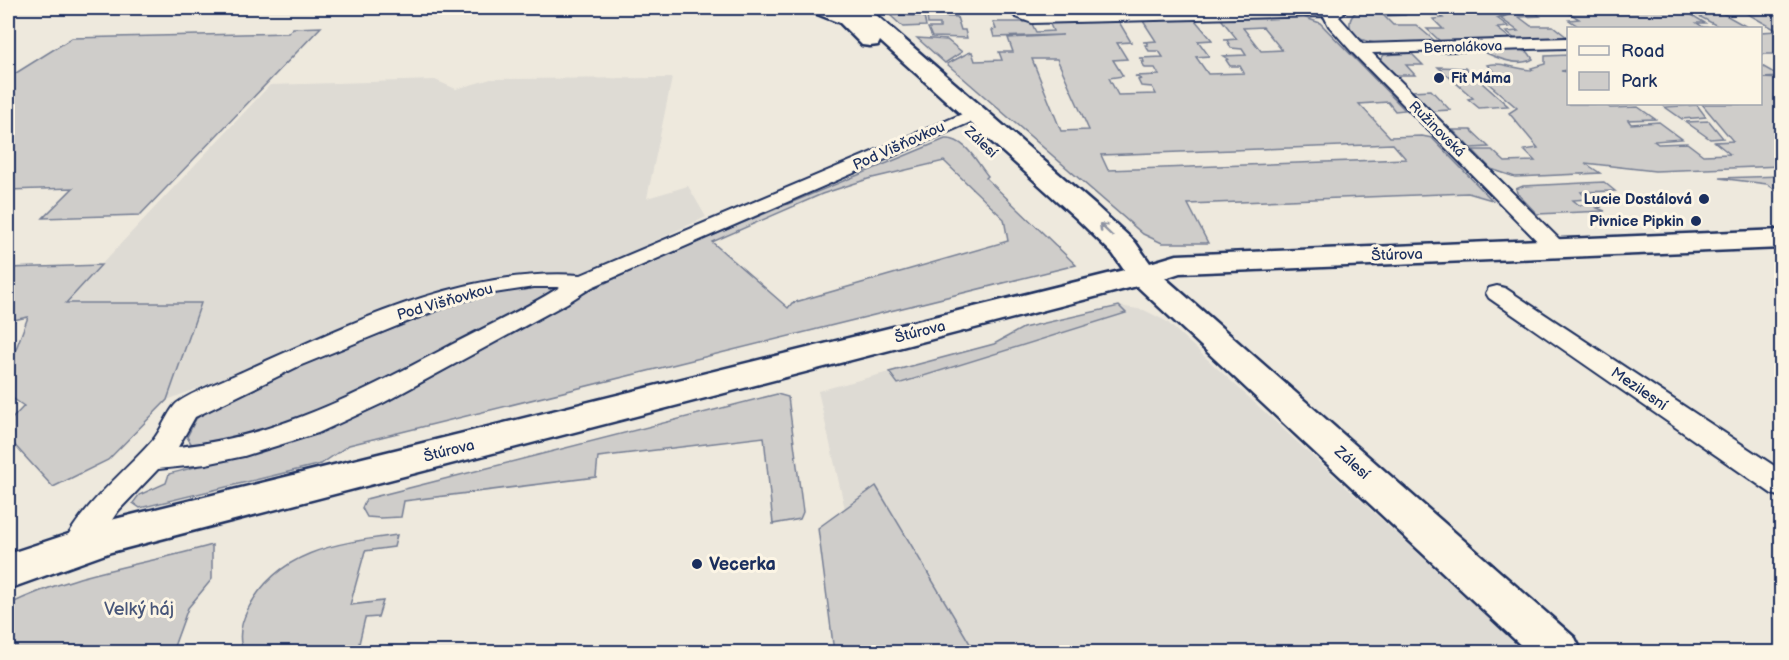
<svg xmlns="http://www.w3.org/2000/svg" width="1789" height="660" font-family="'Balsamiq Sans',sans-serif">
  <rect width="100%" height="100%" fill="#eee9dd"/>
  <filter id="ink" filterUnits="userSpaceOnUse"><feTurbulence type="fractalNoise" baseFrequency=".0167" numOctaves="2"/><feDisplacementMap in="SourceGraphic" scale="12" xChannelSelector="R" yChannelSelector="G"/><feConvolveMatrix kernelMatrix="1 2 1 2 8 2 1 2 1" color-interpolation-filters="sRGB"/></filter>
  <g filter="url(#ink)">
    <g fill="#dedbd4">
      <path d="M672 78 647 198 688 186 706 217 588 272 444 295 167 400 201 303H65L270 85 435 80 456 89 491 79Z"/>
      <path d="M1119 306 1144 310 1166 321 1525 652H975L876 486 845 509 818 391 889 372 898 384 1125 312Z"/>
    </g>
    <g fill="#cfcdca" stroke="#757e94" stroke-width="1.5" fill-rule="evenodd">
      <path d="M882 8H955L957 15 888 13Z"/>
      <path d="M1362 8H1409L1407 11H1401L1405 15 1384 16 1393 25H1416L1436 42C1415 42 1355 53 1350 26 1349 17 1354 12 1362 8Z"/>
      <path d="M1412 8H1685H1659L1665 12H1687L1705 23H1697L1703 27 1715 28H1581L1569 20 1579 19 1566 11 1512 12 1497 18 1509 27 1497 28 1511 39 1441 42 1427 29H1443L1433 19 1443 18 1433 10H1411Z"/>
      <path d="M1778 12 1781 14V59L1773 54H1761V32L1778 31 1746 13Z"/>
      <path d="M1514 13H1536L1540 16 1519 17 1531 26H1553L1568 38 1515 39 1506 32 1518 31 1500 18Z"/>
      <path d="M1722 13 1749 28H1721L1697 15Z"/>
      <path d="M890 15 924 16 926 26 903 27Z"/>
      <path d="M927 16 957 17 961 30H965L967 38 932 37 928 28H940V24H928Z"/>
      <path d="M1300 16 1320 23 1405 110 1395 111 1388 102 1359 104 1390 137 1422 136 1432 138 1492 200 1468 193 1188 204 1208 243H1162L1143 234 947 64 968 53 972 52 975 61 1002 60 999 52H1013L1008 38 1063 35 994 37 992 30 996 29 993 22H1031L1036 32 1053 31 1049 22 1126 20 1127 21 1119 22 1131 42 1117 43 1127 59 1113 60 1123 76 1109 78 1118 95 1156 94 1152 87 1141 86 1138 80 1141 79 1135 76 1159 75 1155 68H1145L1142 62H1144L1143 59 1139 58 1163 57 1159 51H1149L1145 45H1148L1146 42H1143L1156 41 1143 21 1132 19 1204 17 1205 19 1195 20 1212 40 1198 41 1209 56 1196 57 1208 74 1244 73 1240 66H1230L1226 60 1228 59 1223 56 1246 55 1242 49 1231 48 1227 40H1224L1237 39 1221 19 1210 17ZM1263 27 1282 50 1261 51 1243 28ZM1032 59H1057L1089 130 1061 131ZM1393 144 1406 159 1108 170 1101 155Z"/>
      <path d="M321 27 140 215 43 218 73 188 8 190V78L72 38 288 33 293 28Z"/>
      <path d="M917 38 947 40 962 52 945 63Z"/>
      <path d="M1513 48 1528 52 1533 59C1518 68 1494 57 1480 50Z"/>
      <path d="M1411 53 1423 65H1406L1415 75H1396L1380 60 1384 55Z"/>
      <path d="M1568 55V70L1561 71 1568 72V104H1633L1607 105 1610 108 1638 107 1655 119 1628 120 1631 124 1659 122 1682 139 1654 141 1658 144 1687 143 1703 155 1730 154 1715 142 1733 141 1702 104H1760L1761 66H1762L1781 77 1762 78 1781 79V166L1655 171 1585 163 1600 173 1515 177 1491 169 1473 150H1492L1505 162 1535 161 1524 150 1538 148 1509 113 1517 108 1476 73 1495 72 1487 65C1500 61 1518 70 1533 70L1531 68 1545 64V56Z"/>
      <path d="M1438 67 1465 68 1508 106 1479 108 1468 99 1473 98Z"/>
      <path d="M1431 90 1450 110 1432 111 1412 91Z"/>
      <path d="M1697 105 1706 117 1682 119 1665 107Z"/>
      <path d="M1709 121 1723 138 1710 139 1686 122Z"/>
      <path d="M1453 130H1471L1489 147 1470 148Z"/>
      <path d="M945 139C965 137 977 163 988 176L986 178 1076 265 349 445 321 464 140 508 133 503 139 495 166 483 169 474C245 454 321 435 392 399 463 363 531 318 603 284 715 232 831 187 945 139ZM944 161 1004 219 1008 241 792 303 788 308 712 242 822 194 868 179Z"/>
      <path d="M1781 176V194L1767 184 1719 178Z"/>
      <path d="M1604 182 1615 191 1581 192 1587 199 1573 200 1579 205 1598 204 1601 207 1597 208 1605 211 1537 214 1517 193 1516 189 1523 186Z"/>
      <path d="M101 265 66 303H201L167 400 108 460 53 487 8 438V423L24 406 8 395V370L28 317 8 321V268Z"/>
      <path d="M544 286 553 291 396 378 297 421 203 446 192 445 187 437 196 419 223 398 307 362 460 303 499 292Z"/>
      <path d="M1119 306 1126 313 898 384 889 372 994 344 1023 328Z"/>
      <path d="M777 394 788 397 803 512 800 519 773 524 764 437 598 457 596 477 404 501 401 517 380 518 367 517 362 508 366 499Z"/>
      <path d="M876 486 975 652H834L818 528Z"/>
      <path d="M397 535 394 547 365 551 350 605 383 601 378 617 365 618 357 652H244C237 638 241 623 248 609 278 550 338 543 397 535Z"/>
      <path d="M212 545V579L188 608 172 652H8V605C72 573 144 565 212 545Z"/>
    </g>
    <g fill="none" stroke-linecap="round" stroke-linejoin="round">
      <defs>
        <g id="street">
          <path d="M1006 8H1022L1034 13 1348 8 1339 17 1363 44 1568 38V48L1372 53 1569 249 1566 254 1558 256 1550 254 1352 52 1329 26 1324 16 1032 23 1016 17Z"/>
          <path d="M974 109 980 110 983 114 980 118 592 287 567 303 383 403 318 433 244 456 206 464 158 469 118 511 88 555 77 558 66 555 62 546C84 503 122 475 153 440 162 429 167 414 175 405 184 395 229 378 244 371 349 324 463 267 581 275ZM534 287H560C525 309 487 326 451 345 362 392 280 436 178 447L195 417 299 366 451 304 488 294Z"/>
          <path d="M1497 286 1505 288 1782 471V497L1772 494 1489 298 1486 293 1489 288Z"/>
        </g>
        <path id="secondary" d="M809 8H836L851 13 847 8H868L1096 206 1135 242 1150 263 1177 255 1782 230V248L1180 273 1165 278 1575 638 1582 652H1528L1137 286 111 552 8 589V554L111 520 1124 270 1113 254 1076 218 880 41 878 45 870 46 862 45 840 23 812 12Z"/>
      </defs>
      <use href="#street" stroke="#1b2f5e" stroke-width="4"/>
      <use href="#secondary" stroke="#1b2f5e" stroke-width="5"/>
      <use href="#street" fill="#fcf5e5" fill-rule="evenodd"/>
      <use href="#secondary" fill="#fcf5e5" fill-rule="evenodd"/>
    </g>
    <defs><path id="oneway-shaft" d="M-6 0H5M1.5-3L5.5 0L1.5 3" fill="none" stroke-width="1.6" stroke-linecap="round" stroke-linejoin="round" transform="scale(1.5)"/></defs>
    <use stroke="#8c92a2" href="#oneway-shaft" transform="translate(1106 230) rotate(-136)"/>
  </g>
  <g fill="#1b2f5e" stroke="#fcf5e5" stroke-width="2">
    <circle cx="1439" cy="78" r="6"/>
    <circle cx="1704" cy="199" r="6"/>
    <circle cx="1696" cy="221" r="6"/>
    <circle cx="697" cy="564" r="6"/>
  </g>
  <g text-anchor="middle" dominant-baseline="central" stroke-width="6" stroke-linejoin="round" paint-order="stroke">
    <g font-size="14" fill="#1b2f5e" stroke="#fcf5e5">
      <text transform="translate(1463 47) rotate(-2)">Bernolákova</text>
      <text transform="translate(1437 129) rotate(45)">Ružinovská</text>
      <text transform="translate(981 142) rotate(43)">Zálesí</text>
    </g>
    <g font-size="14" font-weight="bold" fill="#1b2f5e" stroke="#fcf5e5" text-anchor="start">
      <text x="1451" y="78">Fit Máma</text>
    </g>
    <g font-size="15" fill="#1b2f5e" stroke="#fcf5e5">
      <text transform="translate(899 146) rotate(-24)">Pod Višňovkou</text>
      <text transform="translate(1397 255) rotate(-2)">Štúrova</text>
      <text transform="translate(445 302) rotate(-16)">Pod Višňovkou</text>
      <text transform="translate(920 332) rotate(-14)">Štúrova</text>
      <text transform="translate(1639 389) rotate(34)">Mezilesní</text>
      <text transform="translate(449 451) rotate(-14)">Štúrova</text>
      <text transform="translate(1352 463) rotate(42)">Zálesí</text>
    </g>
    <g font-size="15" font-weight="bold" fill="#1b2f5e" stroke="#fcf5e5" text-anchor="end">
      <text x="1692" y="199">Lucie Dostálová</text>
      <text x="1684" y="221">Pivnice Pipkin</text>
    </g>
    <g font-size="18" font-weight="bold" fill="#1b2f5e" stroke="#fcf5e5" text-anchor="start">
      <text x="709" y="564">Vecerka</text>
    </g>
    <g font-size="18" fill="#485679" stroke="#fcf5e5">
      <text x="139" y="609">Velký háj</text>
    </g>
  </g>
  <rect width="1789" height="660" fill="none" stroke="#fcf5e5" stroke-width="30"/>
  <rect x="15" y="15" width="1759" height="630" fill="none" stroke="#1b2f5e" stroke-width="2" filter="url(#ink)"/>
  <rect x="1567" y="27" width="195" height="78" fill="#fcf5e5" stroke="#a2a6af" stroke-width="1.5"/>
  <rect x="1579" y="46" width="30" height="9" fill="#fcf5e5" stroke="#a2a6af" stroke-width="1.5"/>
  <text x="1621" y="57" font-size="18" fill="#1b2f5e">Road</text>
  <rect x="1579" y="72" width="30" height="18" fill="#cfcdca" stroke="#a2a6af" stroke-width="1.5"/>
  <text x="1621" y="87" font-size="18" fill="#1b2f5e">Park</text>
</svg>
